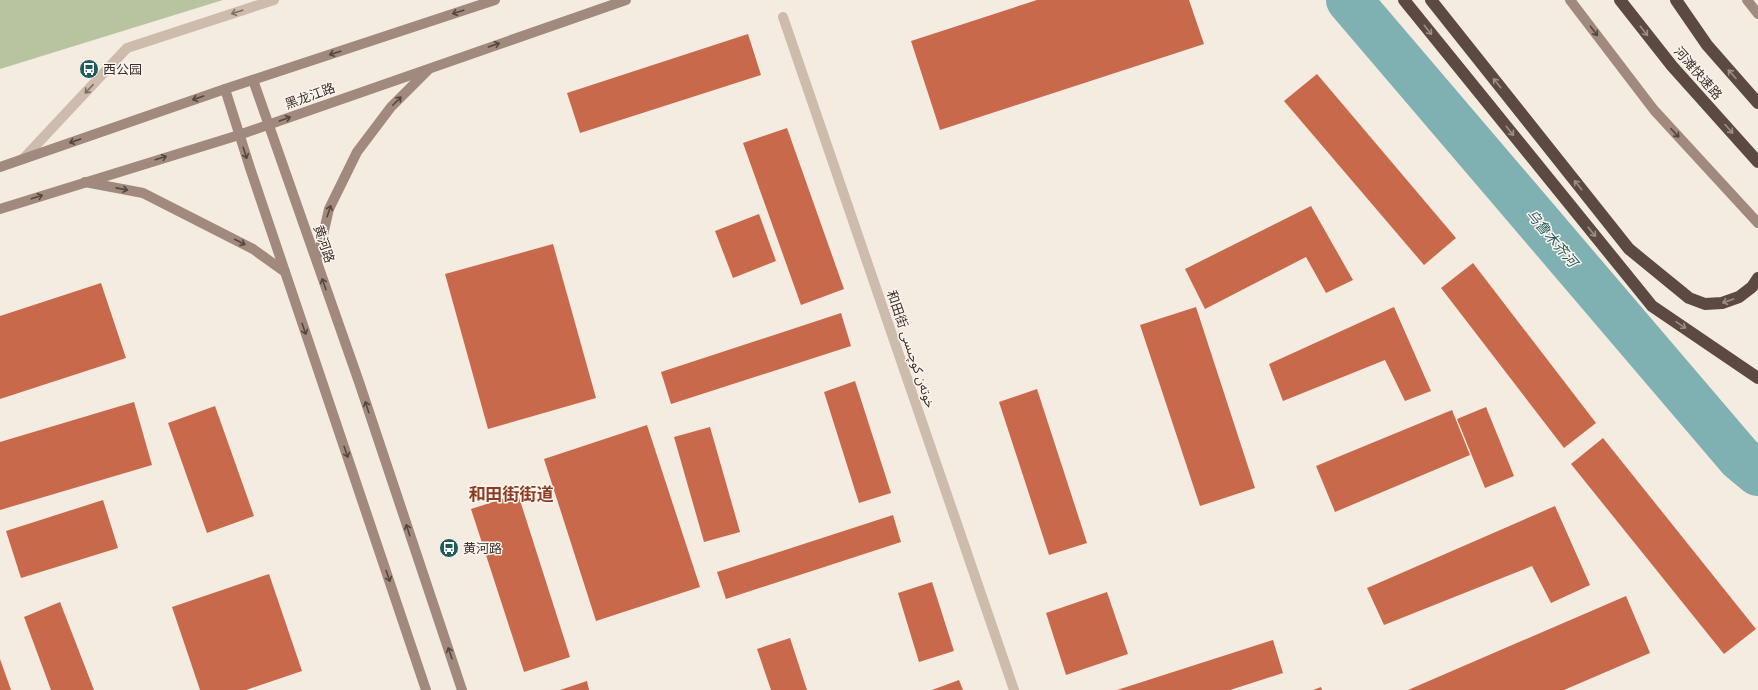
<svg xmlns="http://www.w3.org/2000/svg" width="1758" height="690" font-family="Helvetica,'Noto Sans Arabic','Noto Sans SC',sans-serif">
  <rect width="100%" height="100%" fill="#f4ebe1"/>
  <path fill="#b8c4a0" d="M0 0H223L0 69Z"/>
  <g fill="none" stroke-linecap="round" stroke-linejoin="round">
    <path stroke="#7fb0b2" stroke-width="46" d="M1349 0 1740 458 1758 473"/>
  </g>
  <g fill="#c8694b">
    <path d="M1037 0H1189L1204 44 940 130 911 41Z"/>
    <path d="M748 34 761 75 580 133 567 93Z"/>
    <path d="M1317 74 1456 238 1424 265 1284 101Z"/>
    <path d="M787 128 844 289 801 305 743 143Z"/>
    <path d="M1311 206 1353 280 1326 293 1306 257 1205 309 1185 269Z"/>
    <path d="M759 214 776 261 733 278 715 231Z"/>
    <path d="M553 244 596 398 488 429 445 274Z"/>
    <path d="M1473 263 1596 423 1564 448 1441 288Z"/>
    <path d="M101 283 126 358 0 399V316Z"/>
    <path d="M1196 307 1255 488 1200 506 1140 325Z"/>
    <path d="M1394 307 1431 391 1405 401 1385 360 1283 401 1269 364Z"/>
    <path d="M841 313 851 346 671 404 661 372Z"/>
    <path d="M855 381 891 493 859 503 824 392Z"/>
    <path d="M1037 389 1087 543 1049 555 999 402Z"/>
    <path d="M134 402 152 465 0 510V442Z"/>
    <path d="M215 406 254 516 207 533 168 423Z"/>
    <path d="M1486 407 1514 476 1485 488 1457 419Z"/>
    <path d="M1452 410 1470 455 1335 512 1316 466Z"/>
    <path d="M647 425 700 587 596 621 544 459Z"/>
    <path d="M710 427 740 532 704 542 674 437Z"/>
    <path d="M1603 438 1756 629 1724 654 1571 464Z"/>
    <path d="M518 494 570 657 524 672 471 509Z"/>
    <path d="M103 500 118 548 21 578 6 531Z"/>
    <path d="M1555 506 1590 585 1551 603 1532 566 1384 625 1367 588Z"/>
    <path d="M893 515 901 542 726 599 717 572Z"/>
    <path d="M269 574 302 671 246 690H200L172 607Z"/>
    <path d="M932 582 954 651 919 662 898 593Z"/>
    <path d="M1107 592 1128 654 1066 675 1046 613Z"/>
    <path d="M1626 596 1650 653 1564 690H1408Z"/>
    <path d="M60 602 94 690H51L24 617Z"/>
    <path d="M790 638 807 690H771L757 649Z"/>
    <path d="M1273 640 1283 673 1230 690H1117Z"/>
    <path d="M0 659 11 690H0Z"/>
    <path d="M959 680 963 690H932Z"/>
    <path d="M587 681 589 690H560Z"/>
    <path d="M1321 687 1322 690H1313Z"/>
  </g>
  <g fill="none" stroke-linecap="round" stroke-linejoin="round">
    <g stroke="#cdbbac" stroke-width="10">
      <path d="M783 17 1014 690"/>
      <path d="M23 159 127 48 274 0"/>
    </g>
    <g stroke="#a18a7d" stroke-width="10">
      <path d="M1570 0 1654 110 1758 223"/>
      <path d="M1747 0 1758 14"/>
      <path d="M253 80 359 382 462 690"/>
      <path d="M225 89 250 168 426 690"/>
      <path d="M0 167 225 89 495 0"/>
      <path d="M85 182 143 193 253 249 285 272"/>
      <path d="M0 209 239 135 626 0"/>
      <path d="M317 261 329 209 357 152 391 107 428 70"/>
    </g>
    <g stroke="#5c4a42" stroke-width="12">
      <path d="M1404 0 1652 306 1758 378"/>
      <path d="M1431 0 1629 249 1689 298 1705 304 1722 303 1739 297 1752 287 1758 278"/>
      <path d="M1620 0 1672 66 1758 162"/>
      <path d="M1676 0 1707 45 1758 103"/>
    </g>
  </g>
  <defs><path id="oneway-shaft" d="M-6 0H5M1.5-3L5.5 0L1.5 3" fill="none" stroke-width="1.6" stroke-linecap="round" stroke-linejoin="round"/></defs>
  <g stroke="#7d6f65">
    <use href="#oneway-shaft" transform="translate(237 12) rotate(162)"/>
    <use href="#oneway-shaft" transform="translate(89 89) rotate(133)"/>
  </g>
  <g stroke="#544640">
    <use href="#oneway-shaft" transform="translate(458 12) rotate(162)"/>
    <use href="#oneway-shaft" transform="translate(1594 31) rotate(53)"/>
    <use href="#oneway-shaft" transform="translate(494 45) rotate(-19)"/>
    <use href="#oneway-shaft" transform="translate(335 53) rotate(162)"/>
    <use href="#oneway-shaft" transform="translate(198 98) rotate(161)"/>
    <use href="#oneway-shaft" transform="translate(397 101) rotate(-45)"/>
    <use href="#oneway-shaft" transform="translate(285 119) rotate(-20)"/>
    <use href="#oneway-shaft" transform="translate(1675 133) rotate(47)"/>
    <use href="#oneway-shaft" transform="translate(75 141) rotate(161)"/>
    <use href="#oneway-shaft" transform="translate(245 153) rotate(72)"/>
    <use href="#oneway-shaft" transform="translate(161 158) rotate(-17)"/>
    <use href="#oneway-shaft" transform="translate(122 189) rotate(11)"/>
    <use href="#oneway-shaft" transform="translate(37 197) rotate(-18)"/>
    <use href="#oneway-shaft" transform="translate(329 211) rotate(-72)"/>
    <use href="#oneway-shaft" transform="translate(240 242) rotate(27)"/>
    <use href="#oneway-shaft" transform="translate(324 284) rotate(-109)"/>
    <use href="#oneway-shaft" transform="translate(304 329) rotate(71)"/>
    <use href="#oneway-shaft" transform="translate(367 407) rotate(-108)"/>
    <use href="#oneway-shaft" transform="translate(346 452) rotate(71)"/>
    <use href="#oneway-shaft" transform="translate(408 530) rotate(-108)"/>
    <use href="#oneway-shaft" transform="translate(388 576) rotate(71)"/>
    <use href="#oneway-shaft" transform="translate(450 653) rotate(-109)"/>
  </g>
  <g stroke="#9c8e87">
    <use href="#oneway-shaft" transform="translate(1428 30) rotate(51)"/>
    <use href="#oneway-shaft" transform="translate(1644 31) rotate(52)"/>
    <use href="#oneway-shaft" transform="translate(1732 74) rotate(-132)"/>
    <use href="#oneway-shaft" transform="translate(1497 83) rotate(-129)"/>
    <use href="#oneway-shaft" transform="translate(1729 129) rotate(48)"/>
    <use href="#oneway-shaft" transform="translate(1510 131) rotate(51)"/>
    <use href="#oneway-shaft" transform="translate(1578 185) rotate(-129)"/>
    <use href="#oneway-shaft" transform="translate(1592 232) rotate(51)"/>
    <use href="#oneway-shaft" transform="translate(1728 301) rotate(161)"/>
    <use href="#oneway-shaft" transform="translate(1681 325) rotate(34)"/>
  </g>
  <defs>
    <symbol id="bus-disc" viewBox="-11 -11 22 22"><circle r="9.5" fill="#1f5a5e" stroke="#fbf5ee"/><path d="M-5-6H5V4H4V6H2V4H-2V6H-4V4H-5ZM-3.5-4V0h7V-4ZM-3.5 1.2v1.5H-2V1.2ZM2 1.2v1.5H3.5V1.2Z" fill="#fff"/></symbol>
  </defs>
  <g fill-rule="evenodd">
    <use href="#bus-disc" x="78" y="58" width="22" height="22"/>
    <use href="#bus-disc" x="438" y="537" width="22" height="22"/>
  </g>
  <g text-anchor="middle" dominant-baseline="central" stroke-width="3" stroke-linejoin="round" paint-order="stroke">
    <g font-size="13" fill="#3b302b" stroke="#fbf5ee" text-anchor="start">
      <text x="103" y="69">西公园</text>
      <text x="463" y="548">黄河路</text>
    </g>
    <g font-size="13" fill="#3b302b" stroke="#fbf5ee">
      <text transform="translate(1698 73) rotate(49)">河滩快速路</text>
      <text transform="translate(310 96) rotate(-20)">黑龙江路</text>
      <text transform="translate(324 244) rotate(71)">黄河路</text>
      <text transform="translate(911 349) rotate(71)">和田街 خوتەن كوچىسى</text>
    </g>
    <g font-size="14" font-style="italic" fill="#1f5a5e" stroke="#fbf5ee">
      <text transform="translate(1552 238) rotate(50)">乌鲁木齐河</text>
    </g>
    <g font-size="17" font-weight="bold" fill="#8c3b22" stroke="#fbf5ee">
      <text x="511" y="494">和田街街道</text>
    </g>
  </g>
</svg>
